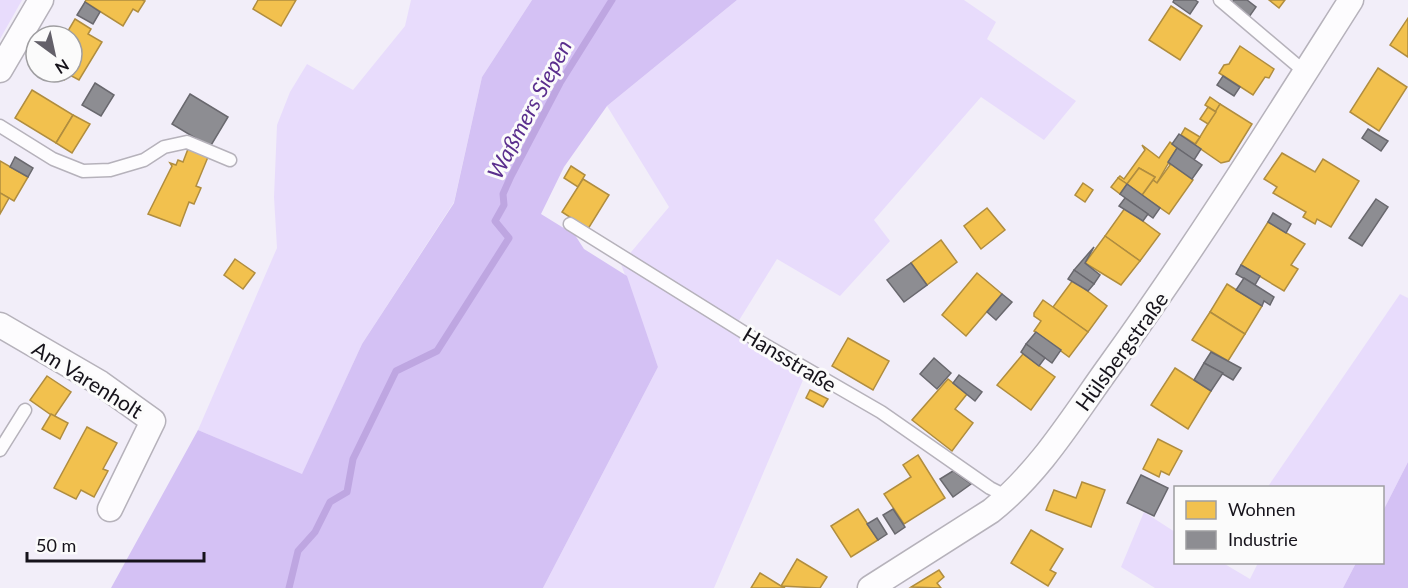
<svg xmlns="http://www.w3.org/2000/svg" width="1408" height="588" font-family="Lato,sans-serif">
  <rect width="100%" height="100%" fill="#f2eef9"/>
  <g fill="#e8dcfc">
    <path d="M0 0H22L0 39Z"/>
    <path d="M411 0H532L482 77 454 202 362 344 302 475 198 430 277 248 274 197 277 125 290 92 307 64 353 90 405 26Z"/>
    <path d="M737 0H964L996 22 987 39 1076 101 1044 140 981 97 874 220 890 241 840 296 777 259 738 322 809 366 714 588H543L658 367 621 264 669 207 607 106Z"/>
    <path d="M1400 294 1408 298V462L1383 511 1382 488H1267Z"/>
    <path d="M1144 512 1175 532 1176 562 1223 563 1250 579 1258 563H1356L1343 588H1155L1121 567Z"/>
  </g>
  <g fill="#d4c1f4">
    <path d="M532 0H737L607 106 564 167 541 214 575 235 584 249 627 276 658 367 543 588H111L198 430 302 474 362 344 454 203 482 77Z"/>
    <path d="M1408 462V588H1343L1356 563 1382 562 1383 511Z"/>
  </g>
  <g fill="#f2c14e" stroke="#b08d3f" stroke-width="1.5">
    <path d="M86 0H142L145 1 138 12 133 9 123 26 85 2Z"/>
    <path d="M258 0H296L281 26 253 9Z"/>
    <path d="M1269 0H1285L1279 8Z"/>
    <path d="M1171 6 1202 26 1180 60 1149 40Z"/>
    <path d="M1408 18V57L1390 45Z"/>
    <path d="M75 19 91 29 88 34 102 42 79 80 68 74 64 80 50 72H72V36H65Z"/>
    <path d="M1240 46 1274 69 1269 78 1265 77 1253 95 1219 73 1224 65 1229 64Z"/>
    <path d="M1378 68 1407 87 1379 131 1350 112Z"/>
    <path d="M32 90 73 115 56 143 15 118Z"/>
    <path d="M1210 97 1220 104 1216 112 1205 105Z"/>
    <path d="M1220 104 1252 124 1229 161 1221 163 1195 145Z"/>
    <path d="M1208 107 1216 112 1208 124 1200 119Z"/>
    <path d="M73 115 90 124 72 153 56 143Z"/>
    <path d="M1185 128 1200 137 1195 144 1181 135Z"/>
    <path d="M1170 142 1177 148 1157 183 1153 180 1155 177 1139 168 1127 184 1118 178 1120 176 1124 179 1145 150 1142 145 1159 158Z"/>
    <path d="M188 149 208 157 196 186 201 188 194 204 189 202 180 226 148 214 172 166 170 163 176 165 178 160 183 162Z"/>
    <path d="M1282 153 1315 172 1323 159 1359 181 1331 227 1317 219 1315 224 1303 217 1306 212 1273 193 1277 187 1264 179Z"/>
    <path d="M0 161 28 177 14 201 0 193Z"/>
    <path d="M1168 162 1193 180 1169 214 1142 195 1153 180 1157 183 1170 165Z"/>
    <path d="M571 166 585 175 578 187 564 178Z"/>
    <path d="M1139 168 1155 177 1142 195 1127 184Z"/>
    <path d="M1118 178 1127 184 1120 194 1111 187Z"/>
    <path d="M583 179 609 195 588 229 562 212Z"/>
    <path d="M1083 183 1093 190 1085 202 1075 195Z"/>
    <path d="M0 193 9 198 0 214Z"/>
    <path d="M987 208 1005 230 981 249 964 226Z"/>
    <path d="M1125 208 1160 234 1140 261 1105 236Z"/>
    <path d="M1268 222 1305 244 1291 265 1298 269 1284 291 1241 265Z"/>
    <path d="M1105 236 1140 261 1121 285 1085 263Z"/>
    <path d="M941 240 957 262 927 285 911 263Z"/>
    <path d="M235 259 255 273 243 289 224 275Z"/>
    <path d="M977 273 1002 294 966 336 942 315Z"/>
    <path d="M1073 280 1107 306 1088 332 1053 307Z"/>
    <path d="M1227 284 1262 306 1245 334 1210 312Z"/>
    <path d="M1043 300 1088 332 1069 357 1034 331 1041 321 1034 316V313Z"/>
    <path d="M1210 312 1245 334 1228 361 1192 340Z"/>
    <path d="M848 338 889 361 873 390 832 366Z"/>
    <path d="M1023 354 1055 377 1031 410 997 385Z"/>
    <path d="M1175 368 1211 391 1188 429 1151 405Z"/>
    <path d="M47 376 71 392 54 417 30 400Z"/>
    <path d="M948 379 967 394 955 409 973 423 952 451 912 420Z"/>
    <path d="M810 390 828 399 823 407 806 398Z"/>
    <path d="M51 414 68 423 60 439 42 429Z"/>
    <path d="M87 427 117 443 103 469 108 471 94 497 81 490 76 499 54 488Z"/>
    <path d="M1158 439 1182 451 1169 475 1161 471 1159 477 1143 469Z"/>
    <path d="M918 455 945 498 904 524 884 494 911 477 903 465Z"/>
    <path d="M1082 482 1105 490 1091 527 1046 510 1054 490 1076 498Z"/>
    <path d="M858 509 878 540 851 557 831 526Z"/>
    <path d="M1031 530 1063 549 1050 570 1056 573 1048 586 1011 563Z"/>
    <path d="M797 559 827 577 820 588 781 586Z"/>
    <path d="M939 570 944 577 937 583 941 588 911 587Z"/>
    <path d="M760 573 781 586 785 588H751Z"/>
  </g>
  <g fill="#8d8d92" stroke="#69686e" stroke-width="1.5">
    <path d="M1174 0H1195L1198 2 1190 14 1173 2Z"/>
    <path d="M1234 0H1247L1256 7 1249 17 1231 3Z"/>
    <path d="M85 2 100 12 93 24 77 15Z"/>
    <path d="M1223 76 1240 87 1234 96 1217 85Z"/>
    <path d="M95 83 114 95 101 116 82 105Z"/>
    <path d="M190 94 228 117 210 147 172 124Z"/>
    <path d="M1368 129 1388 141 1381 151 1362 138Z"/>
    <path d="M1179 134 1201 149 1194 160 1172 144Z"/>
    <path d="M1177 148 1202 165 1192 179 1168 162Z"/>
    <path d="M15 157 33 168 28 177 10 167Z"/>
    <path d="M1127 184 1160 208 1153 218 1120 194Z"/>
    <path d="M1125 198 1148 214 1143 221 1119 206Z"/>
    <path d="M1376 199 1388 207 1362 246 1349 238Z"/>
    <path d="M1273 213 1291 224 1286 233 1268 222Z"/>
    <path d="M1094 247 1085 263 1100 275 1094 284 1074 270Z"/>
    <path d="M911 263 927 285 904 302 887 280Z"/>
    <path d="M1241 265 1260 276 1255 285 1236 274Z"/>
    <path d="M1074 270 1094 284 1088 291 1068 279Z"/>
    <path d="M1244 278 1274 297 1270 305 1264 301 1262 306 1236 290Z"/>
    <path d="M1002 294 1012 302 996 320 987 312Z"/>
    <path d="M1036 332 1061 350 1052 363 1026 344Z"/>
    <path d="M1026 344 1045 358 1039 366 1021 352Z"/>
    <path d="M1211 352 1241 368 1233 380 1204 363Z"/>
    <path d="M934 358 951 373 937 389 920 374Z"/>
    <path d="M1204 363 1223 373 1211 391 1194 380Z"/>
    <path d="M959 375 982 392 975 401 953 383Z"/>
    <path d="M953 471 971 484 953 497 940 479Z"/>
    <path d="M1141 475 1168 488 1154 516 1127 503Z"/>
    <path d="M893 509 905 527 895 534 883 515Z"/>
    <path d="M877 518 887 534 878 540 867 524Z"/>
  </g>
  <g fill="none" stroke-linecap="round" stroke-linejoin="round">
    <path stroke="#bea6e1" stroke-width="7" d="M289 588 298 551 315 532 330 502 347 492 353 459 396 371 437 351 509 238 495 221 504 205 503 194 511 176 560 83 612 0"/>
    <defs>
      <g id="service">
        <path d="M1220 0 1305 72"/>
        <path d="M0 126 53 159 83 171 110 170 144 160 164 147 187 142 230 160"/>
        <path d="M570 224 753 338 881 412 990 488 1008 497"/>
        <path d="M0 450 25 410"/>
      </g>
      <g id="minor">
        <path d="M0 70 41 0"/>
        <path d="M0 325 100 383 153 421 110 509"/>
        <path d="M870 588 991 511C1041 471 1074 415 1111 364 1196 246 1273 123 1351 0"/>
      </g>
    </defs>
    <use href="#service" stroke="#b6b2bb" stroke-width="15"/>
    <use href="#minor" stroke="#b6b2bb" stroke-width="27"/>
    <use href="#service" stroke="#fdfcfe" stroke-width="12"/>
    <use href="#minor" stroke="#fdfcfe" stroke-width="24"/>
  </g>
  <g text-anchor="middle" dominant-baseline="central" stroke-width="6" stroke-linejoin="round" paint-order="stroke">
    <g font-size="21" fill="#16131b" stroke="#fbfbfb">
      <text transform="translate(1121 351) rotate(-54)">Hülsbergstraße</text>
      <text transform="translate(790 359) rotate(31)">Hansstraße</text>
      <text transform="translate(88 379) rotate(32)">Am Varenholt</text>
    </g>
    <g font-size="22" font-style="italic" fill="#5a2e8d" stroke="#fbfbfb">
      <text transform="translate(529 109) rotate(-62)">Waßmers Siepen</text>
    </g>
  </g>
  <rect x="1174" y="486" width="210" height="78" fill="#fbfbfb" stroke="#9f9ea1" stroke-width="1.5"/>
  <rect x="1186" y="501" width="30" height="18" fill="#f2c14e" stroke="#9f9ea1" stroke-width="1.5"/>
  <text x="1228" y="516" font-size="18" fill="#16131b">Wohnen</text>
  <rect x="1186" y="531" width="30" height="18" fill="#8d8d92" stroke="#9f9ea1" stroke-width="1.5"/>
  <text x="1228" y="546" font-size="18" fill="#16131b">Industrie</text>
  <g transform="translate(54 54) rotate(147)"><circle r="28" fill="#fbfbfb" stroke="#9f9ea1" stroke-width="1.5"/>
  <path d="M0-4.5L10 22L0 15L-10 22Z" fill="#636069"/>
  <text y="-9" font-size="16" font-weight="bold" text-anchor="middle" fill="#16131b">N</text>
  </g>
  <path d="M27 552v9h177v-9" fill="none" stroke="#16131b" stroke-width="3"/>
  <text x="36" y="552" font-size="18" fill="#16131b" stroke="#fbfbfb" stroke-width="4.5" paint-order="stroke">50 m</text>
</svg>
